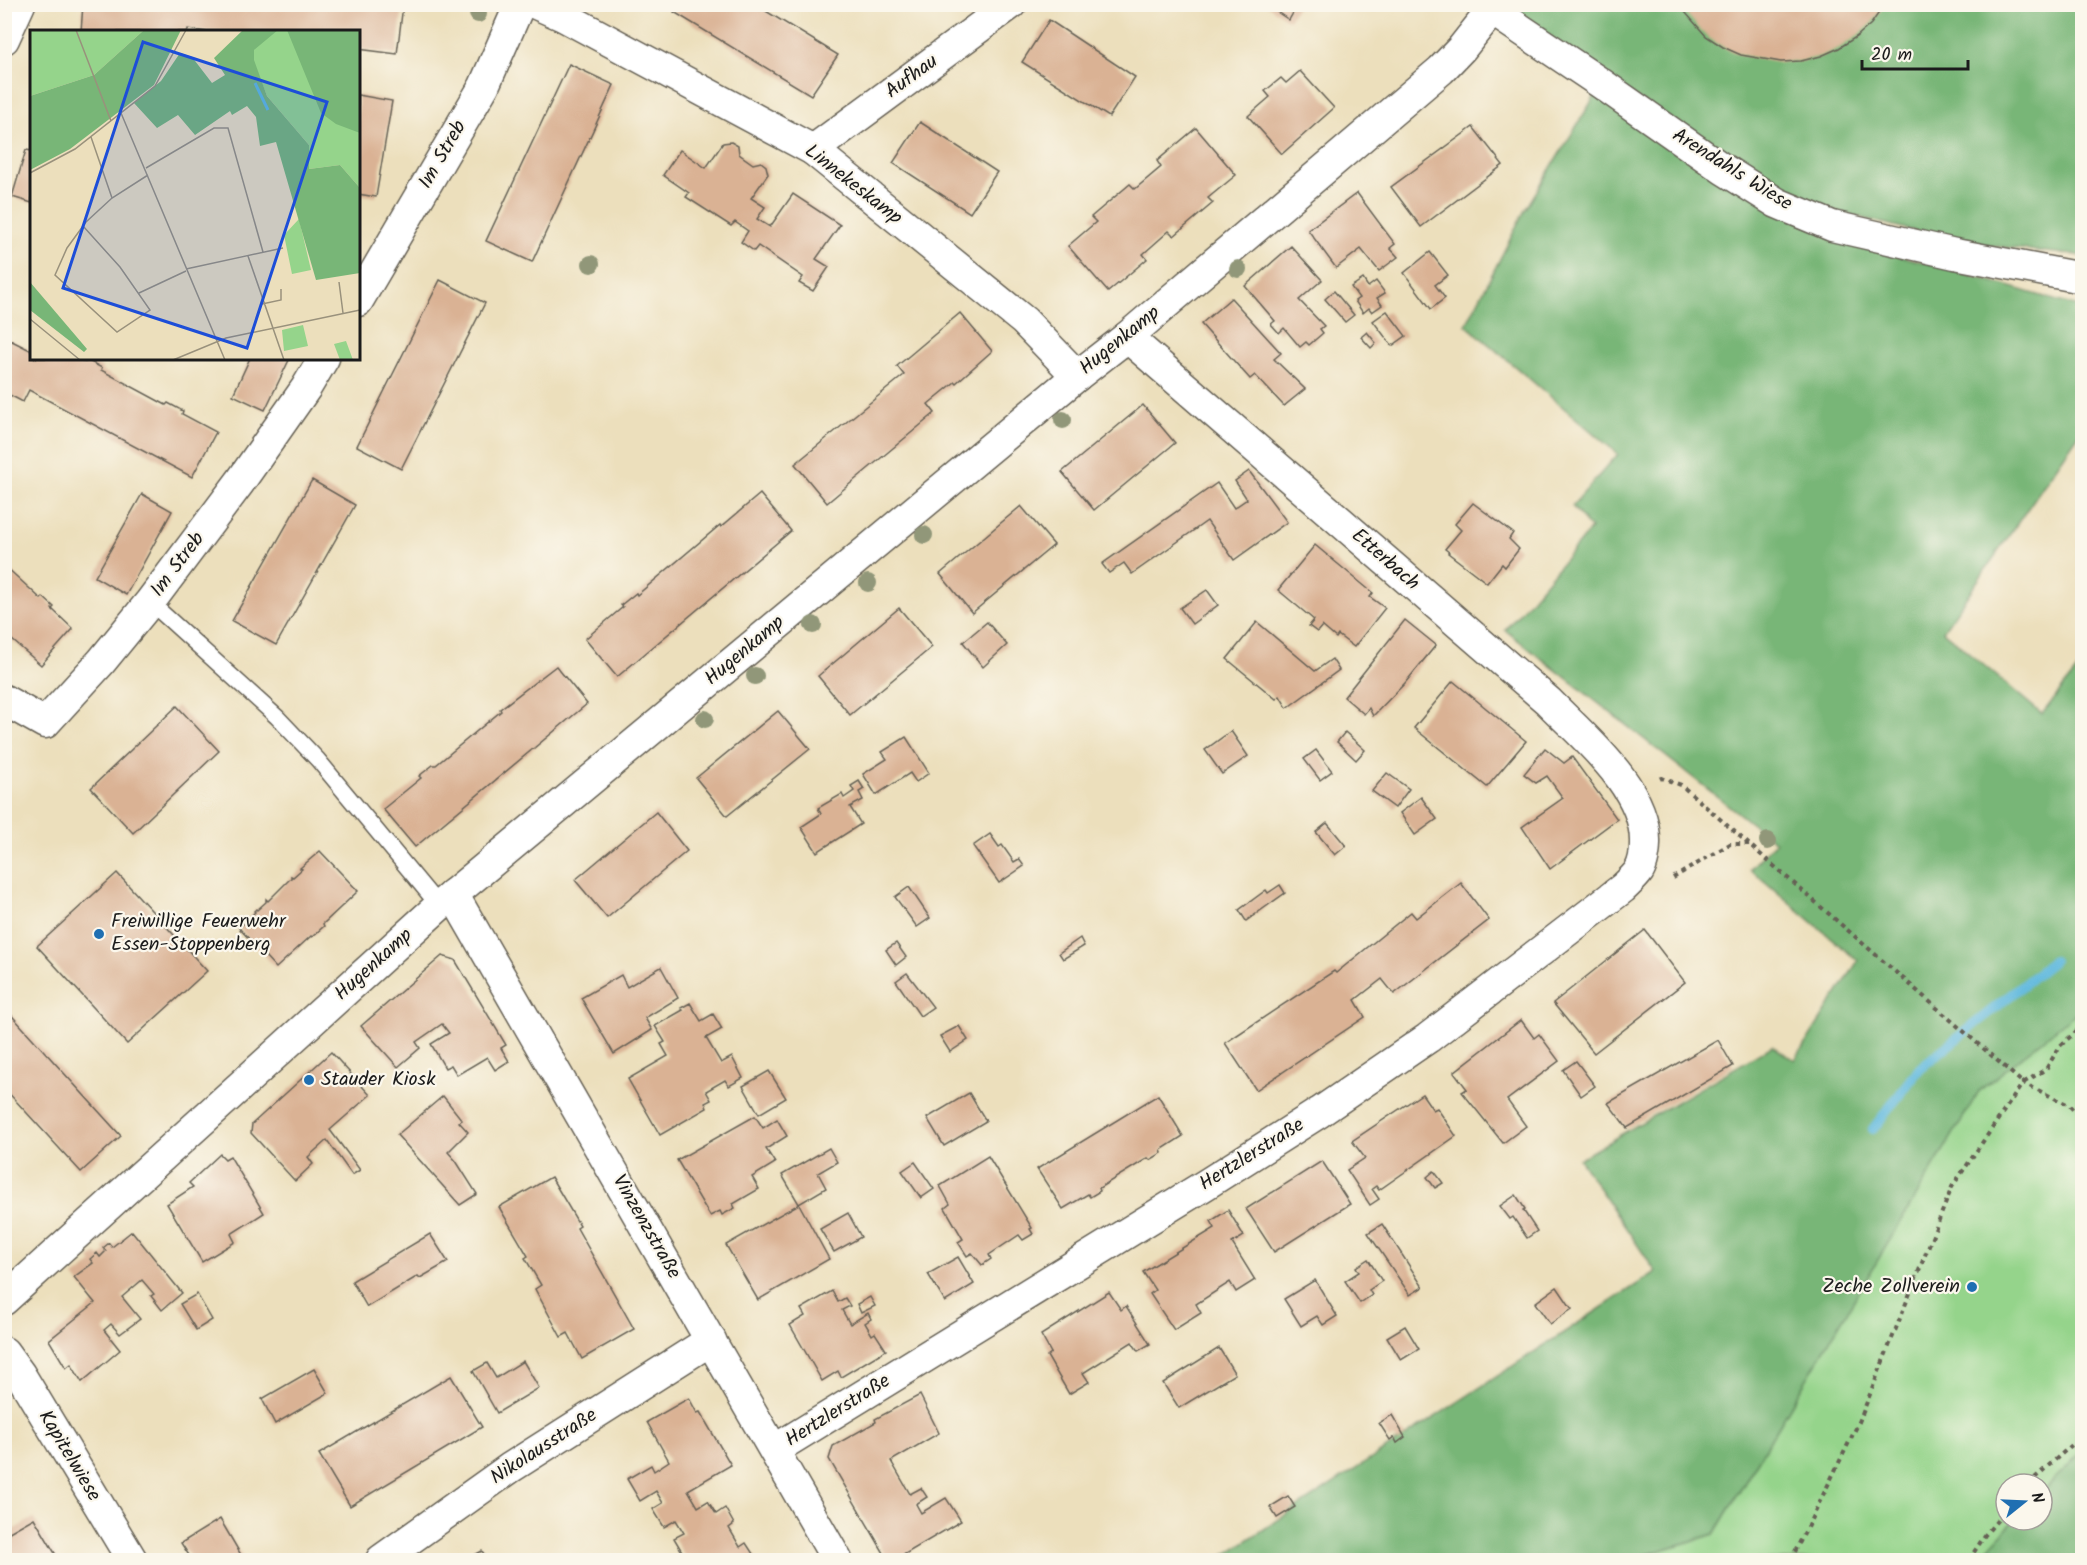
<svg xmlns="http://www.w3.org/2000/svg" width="2087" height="1565" font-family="Kalam,sans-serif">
  <rect width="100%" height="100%" fill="#fbf7ec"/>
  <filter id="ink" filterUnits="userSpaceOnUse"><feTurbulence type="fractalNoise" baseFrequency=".0167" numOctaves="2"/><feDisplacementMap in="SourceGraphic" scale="12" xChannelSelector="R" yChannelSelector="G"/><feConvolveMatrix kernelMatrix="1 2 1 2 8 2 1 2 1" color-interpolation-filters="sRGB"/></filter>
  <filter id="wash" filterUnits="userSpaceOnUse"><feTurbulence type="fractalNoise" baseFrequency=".008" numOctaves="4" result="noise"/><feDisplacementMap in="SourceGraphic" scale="24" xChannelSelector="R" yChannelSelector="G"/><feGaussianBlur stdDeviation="1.35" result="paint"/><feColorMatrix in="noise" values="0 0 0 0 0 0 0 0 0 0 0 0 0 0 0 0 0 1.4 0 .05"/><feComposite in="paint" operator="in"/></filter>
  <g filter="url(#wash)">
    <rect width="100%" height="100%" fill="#ecdfbc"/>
    <path fill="#95d48b" stroke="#587854" stroke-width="1.5" fill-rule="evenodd" d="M2082 1005V1560H1628L1714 1534 1979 1090ZM2006 1484H2042V1520H2006Z"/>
    <g fill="#78b677" stroke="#4a694a" stroke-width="1.5">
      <path d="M1490 5H2082V256L1958 242 1835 211 1783 191Z"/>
      <path d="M1601 86 1835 239 1954 270 2082 308V430L1943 631 2042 714 2082 664V1008L1979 1091 1714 1534 1628 1560H1217L1656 1272 1579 1159 1772 1046 1795 1060 1858 961 1750 869 1775 842 1505 630 1591 529 1572 506 1618 454 1466 325 1525 210Z"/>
      <path d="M2082 1451V1560H1982L1989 1548 2015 1520H2042V1492Z"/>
    </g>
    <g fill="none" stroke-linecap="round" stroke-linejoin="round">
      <path stroke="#60b9de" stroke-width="10" d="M1873 1129 1920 1068 2053 961"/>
    </g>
    <g id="blocks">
      <g fill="#dab294">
        <path d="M83 4H401L403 5 397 54 358 49V32H206L188 29 187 32H81Z"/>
        <path d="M1265 4H1298L1289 20Z"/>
        <path d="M1678 4H1885L1871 24 1856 37 1839 48 1821 56 1801 61 1781 62 1741 55 1723 47 1706 36Z"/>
        <path d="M679 5H756L838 55 811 95 674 12Z"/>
        <path d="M1049 20 1135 77 1109 117 1022 62Z"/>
        <path d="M569 64 614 85 532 262 486 241Z"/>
        <path d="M1300 71 1334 108 1282 154 1248 116 1270 97 1265 91 1281 78 1286 83Z"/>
        <path d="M358 95 392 101 376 197 358 194Z"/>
        <path d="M920 122 997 172 970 213 893 163Z"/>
        <path d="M1473 127 1503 165 1421 227 1391 187Z"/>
        <path d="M1196 128 1236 175 1208 198 1213 203 1174 236 1169 231 1143 254 1147 259 1108 292 1068 246 1096 222 1091 217 1130 184 1135 189 1161 167 1157 161Z"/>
        <path d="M731 142 738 146 739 154 753 164 761 162 766 166 768 174 751 198 765 207 757 219 770 227 793 194 840 225 816 259 829 267 813 291 799 283 803 277 758 246 754 251 741 242 748 231 735 222 731 226 686 197 689 193 663 175 680 150 706 168 723 143Z"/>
        <path d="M26 150 32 151V203L12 197Z"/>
        <path d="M1357 193 1395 244 1390 248 1398 257 1379 271 1361 249 1336 268 1308 230Z"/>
        <path d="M1291 246 1322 280 1299 300 1324 326 1320 329 1323 333 1309 345 1306 342 1300 347 1284 328 1279 333 1271 324 1275 321 1245 286Z"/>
        <path d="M1430 252 1448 275 1435 285 1445 298 1431 309 1404 273Z"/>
        <path d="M1363 279 1368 287 1376 281 1385 293 1377 298 1382 305 1372 312 1369 308 1363 313 1355 301 1359 298 1351 287Z"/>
        <path d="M440 280 485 303 401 469 357 446Z"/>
        <path d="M1334 291 1354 315 1345 322 1325 299Z"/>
        <path d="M1231 298 1281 353 1274 359 1305 389 1284 406 1255 375 1250 379 1201 324Z"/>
        <path d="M1387 311 1406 336 1392 346 1373 321Z"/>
        <path d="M960 313 992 351 956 383 955 382 928 404 935 413 827 503 795 464 904 375 897 366Z"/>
        <path d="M1367 332 1376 343 1371 348 1361 337Z"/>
        <path d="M4 337 32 351V358H78L85 362 87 360 102 368 101 370 166 405 168 403 183 411 182 414 216 432 192 477 29 390 23 402 4 392Z"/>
        <path d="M250 358H290L265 410 233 395Z"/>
        <path d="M1143 405 1175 443 1094 510 1062 472Z"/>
        <path d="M1249 471 1287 522 1234 560 1207 521 1132 574 1124 563 1109 573 1102 564 1217 483 1234 508 1247 499 1235 481Z"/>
        <path d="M312 480 355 505 276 645 232 621Z"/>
        <path d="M142 494 172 511 126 595 95 577Z"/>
        <path d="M760 494 791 531 617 677 585 639 623 607 621 605 636 593 637 595 720 525 721 527Z"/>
        <path d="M1473 503 1513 533 1509 539 1519 549 1505 567 1502 564 1487 583 1448 553 1449 552 1445 549 1461 530 1455 524Z"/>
        <path d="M1021 506 1054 545 972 613 940 574Z"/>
        <path d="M1315 545 1373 593 1370 597 1385 608 1354 647 1338 635 1336 638 1322 626 1317 632 1309 626 1314 620 1278 590Z"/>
        <path d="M4 565 41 599 43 597 54 607 52 609 73 629 41 665 4 633Z"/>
        <path d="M1207 590 1218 605 1192 624 1180 608Z"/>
        <path d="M899 608 932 647 850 715 818 676Z"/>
        <path d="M1405 620 1436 645 1405 683 1373 716 1369 708 1364 714 1344 697Z"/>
        <path d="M987 622 1007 645 983 667 963 642Z"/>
        <path d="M1257 622 1315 671 1332 659 1339 670 1287 708 1280 696 1276 699 1227 659Z"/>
        <path d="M556 666 587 704 415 847 383 809 421 778 419 776 433 765H436L501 711 500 709Z"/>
        <path d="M1453 681 1526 741 1487 787 1414 728Z"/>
        <path d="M177 706 219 751 133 833 91 788Z"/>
        <path d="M778 711 810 749 727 816 696 778Z"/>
        <path d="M1231 731 1248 756 1222 774 1205 750Z"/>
        <path d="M1345 732 1365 750 1356 760 1337 742Z"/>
        <path d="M906 737 929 773 916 782 910 773 876 795 863 774 887 759 882 752Z"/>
        <path d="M1545 748 1564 763 1572 757 1617 819 1550 869 1522 827 1563 798 1547 776 1536 783 1524 774Z"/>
        <path d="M1316 750 1332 771 1320 780 1304 759Z"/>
        <path d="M1387 773 1409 789 1395 808 1372 791Z"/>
        <path d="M859 781 864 789 859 792 863 800 850 807 861 824 817 852 801 827 821 814 818 808 842 794 844 798 854 791 851 786Z"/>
        <path d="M1421 797 1437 819 1415 835 1400 813Z"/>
        <path d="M656 812 687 851 607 918 575 880Z"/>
        <path d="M1327 823 1346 846 1335 855 1316 832Z"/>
        <path d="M990 834 999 847 1002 845 1014 862 1019 859 1024 866 999 883 973 846Z"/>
        <path d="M320 851 358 891 323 924 324 926 312 937 311 936 276 968 239 928 255 912 254 911 256 909 257 910 266 902V899L268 901 291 878V876L293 877 302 869 300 868Z"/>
        <path d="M117 873 207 971 127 1044 37 946Z"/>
        <path d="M1461 883 1489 920 1394 994 1382 979 1355 1000 1365 1017 1256 1090 1225 1043 1334 971 1336 973 1411 912 1416 918Z"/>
        <path d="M1280 885 1285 893 1246 921 1239 910 1266 890 1268 893Z"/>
        <path d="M909 887 930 918 917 927 895 897Z"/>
        <path d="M1645 930 1685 982 1594 1053 1553 1003Z"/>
        <path d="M1080 938 1084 946 1063 959 1059 953Z"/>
        <path d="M896 943 906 957 896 965 886 950Z"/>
        <path d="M442 956 455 960 506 1045 501 1048 509 1061 495 1070 487 1057 457 1075 451 1065 445 1068 431 1044 449 1033 442 1024 416 1042 420 1048 398 1067 361 1026Z"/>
        <path d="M661 967 678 998 645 1018 652 1030 614 1054 581 998 621 975 627 987Z"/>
        <path d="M907 973 933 1007 920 1016 896 981Z"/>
        <path d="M690 1003 701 1021 713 1014 722 1029 706 1038 721 1063 732 1057 743 1078 729 1086 725 1080 706 1091 711 1100 705 1103 707 1108 660 1135 628 1079 668 1056 661 1044 665 1042 655 1026 683 1010 681 1008Z"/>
        <path d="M4 1007 121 1136 81 1172 4 1088Z"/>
        <path d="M1521 1020 1534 1038 1539 1034 1559 1061 1507 1100 1526 1126 1503 1143 1462 1092 1467 1089 1454 1072Z"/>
        <path d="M959 1026 968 1040 950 1052 940 1036Z"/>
        <path d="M1718 1040 1733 1066 1627 1128 1608 1103Z"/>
        <path d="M331 1052 370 1095 330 1130 360 1170 352 1175 327 1140 308 1157 313 1164 295 1181 251 1133 252 1124Z"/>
        <path d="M1576 1061 1595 1086 1581 1096 1563 1070Z"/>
        <path d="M769 1071 786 1098 759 1114 743 1086Z"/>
        <path d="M969 1093 986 1121 944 1146 927 1118Z"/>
        <path d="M1422 1094 1433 1110 1437 1108 1456 1136 1379 1190 1376 1186 1372 1189 1379 1199 1370 1205 1347 1170 1365 1158 1352 1141Z"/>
        <path d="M1158 1095 1183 1136 1161 1150 1162 1153 1150 1160 1148 1158 1099 1188 1100 1191 1090 1197 1088 1194 1063 1209 1037 1169Z"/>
        <path d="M443 1096 462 1120 459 1122 468 1132 448 1152 456 1161 477 1194 460 1205 397 1135Z"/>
        <path d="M755 1116 763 1128 777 1119 787 1136 766 1149 775 1163 752 1177 759 1189 733 1204 735 1208 722 1215 720 1211 710 1216 677 1160Z"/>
        <path d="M829 1148 837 1162 818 1173 826 1188 799 1204 782 1175Z"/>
        <path d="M220 1154 225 1159 230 1156 264 1213 231 1234 235 1242 202 1262 167 1204 193 1187 189 1183Z"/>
        <path d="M988 1156 1032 1228 1030 1229 1033 1234 1023 1240 1019 1235 989 1255 991 1259 982 1265 972 1253 967 1256 958 1242 963 1239 945 1208 950 1204 940 1186Z"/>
        <path d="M1322 1161 1350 1204 1274 1252 1246 1209Z"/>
        <path d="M915 1162 934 1189 921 1198 902 1171Z"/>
        <path d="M1434 1171 1443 1183 1435 1188 1427 1177Z"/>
        <path d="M551 1177 580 1226 577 1228 634 1329 582 1359 568 1333 561 1337 535 1289 541 1285 525 1258 528 1256 499 1207Z"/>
        <path d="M1516 1195 1525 1209 1523 1210 1537 1231 1527 1238 1513 1217 1510 1219 1500 1206Z"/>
        <path d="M799 1204 829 1259 758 1300 726 1245Z"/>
        <path d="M1228 1210 1244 1236 1232 1243 1255 1280 1236 1292 1230 1282 1196 1304 1201 1313 1174 1330 1150 1294 1155 1290 1143 1272 1215 1228 1211 1221Z"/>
        <path d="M848 1213 861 1237 834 1252 820 1229Z"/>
        <path d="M1382 1224 1423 1287 1410 1295 1368 1233Z"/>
        <path d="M132 1231 182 1293 162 1310 151 1296 154 1294 142 1280 122 1297 140 1319 120 1334 111 1324 104 1330 120 1350 82 1382 71 1364 66 1368 49 1340 95 1303 74 1277 93 1263 90 1259 97 1253 100 1257 106 1251 103 1248 109 1243 112 1247Z"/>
        <path d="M430 1234 448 1262 420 1278 418 1276 367 1307 352 1281Z"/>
        <path d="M958 1257 974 1284 945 1302 928 1274Z"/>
        <path d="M1368 1259 1382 1281 1369 1290 1372 1295 1360 1303 1345 1281 1359 1272 1356 1267Z"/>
        <path d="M1315 1280 1337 1316 1323 1325 1317 1316 1301 1326 1284 1299Z"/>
        <path d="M1557 1287 1572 1309 1550 1324 1535 1303Z"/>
        <path d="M832 1291 838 1302 845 1298 850 1306 842 1310 850 1324 868 1313 871 1319 865 1323 872 1335 875 1333 886 1350 841 1377 838 1371 822 1381 790 1325 805 1316 801 1309Z"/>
        <path d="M1109 1292 1121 1310 1126 1306 1150 1344 1138 1351 1132 1342 1083 1373 1089 1382 1069 1394 1047 1356 1051 1353 1041 1335Z"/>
        <path d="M197 1294 212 1320 196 1330 180 1304Z"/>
        <path d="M870 1297 875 1306 861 1313 857 1304Z"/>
        <path d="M1405 1326 1419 1349 1401 1360 1387 1337Z"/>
        <path d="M1219 1348 1235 1374 1179 1408 1163 1383Z"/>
        <path d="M523 1361 539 1388 497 1413 473 1371 487 1363 496 1378Z"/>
        <path d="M314 1369 328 1393 275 1424 262 1399Z"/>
        <path d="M451 1376 482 1427 350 1506 319 1454Z"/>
        <path d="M920 1395 939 1433 891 1461 910 1494 921 1488 927 1497 916 1504 921 1513 946 1498 961 1521 895 1560H888L829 1459 833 1446 876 1422 875 1419Z"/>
        <path d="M689 1398 697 1413 700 1412 731 1465 688 1490 698 1507 708 1501 716 1514 725 1508 734 1524 729 1528 740 1547 746 1543 757 1560H687L674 1538 684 1533 676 1520 664 1527 653 1509 663 1503 656 1491 640 1501 627 1479 651 1465 654 1471 669 1461 647 1422Z"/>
        <path d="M1392 1415 1405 1437 1397 1443 1394 1437 1390 1440 1379 1423Z"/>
        <path d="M1288 1496 1295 1507 1277 1518 1270 1507Z"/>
        <path d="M34 1518 59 1560H4V1535Z"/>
        <path d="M220 1519 244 1560H192L181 1543Z"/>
        <path d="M482 1551 488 1560H465Z"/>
      </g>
    </g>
  </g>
  <g filter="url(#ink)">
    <use href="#blocks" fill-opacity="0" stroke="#656054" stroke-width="1.5"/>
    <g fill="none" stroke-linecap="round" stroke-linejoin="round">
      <defs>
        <path id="service" d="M150 602 277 717 318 760 439 906"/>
        <g id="minor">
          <path d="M536 4 563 16 813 150 1024 321 1077 376"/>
          <path d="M1483 4 1602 84 1723 169 1777 203 1832 226 1955 254 2082 278"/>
          <path d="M4 39 20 4"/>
          <path d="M813 150 1011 4"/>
          <path d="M358 301 484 86 520 4"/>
          <path d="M4 700 45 723 101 662 150 602 240 482 306 388 324 358"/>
          <path d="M453 894 837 1560"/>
          <path d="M4 1300 439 906 1077 376 1127 337 1441 70 1462 48 1492 10"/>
          <path d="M4 1352 20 1374 132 1560"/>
          <path d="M774 1450 1205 1185 1320 1112 1428 1038 1623 888C1628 883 1635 877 1639 871 1643 864 1645 852 1645 844 1647 788 1584 738 1548 701L1127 337"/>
          <path d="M381 1560 510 1468 711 1340"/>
        </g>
      </defs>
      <use href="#service" stroke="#656054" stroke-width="18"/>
      <use href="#minor" stroke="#656054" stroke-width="33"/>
      <g stroke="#656054" stroke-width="4" stroke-dasharray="4.5 4.5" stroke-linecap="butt">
        <path d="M1660 779 1662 778 1681 785 2023 1083 2046 1069 2060 1046 2082 1026"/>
        <path d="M1673 878 1730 844H1750"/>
        <path d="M2028 1484 2082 1436"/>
        <path d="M1791 1560 1859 1422 1952 1187 2023 1083 2069 1105 2082 1120"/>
        <path d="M1969 1560 1985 1535 2006 1510"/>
      </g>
      <use href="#service" stroke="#fff" stroke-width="15"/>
      <use href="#minor" stroke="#fff" stroke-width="30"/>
    </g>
    <g fill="#919779">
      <circle cx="478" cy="14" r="9"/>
      <circle cx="591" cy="264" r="9"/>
      <circle cx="1238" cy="269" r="9"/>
      <circle cx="1063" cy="420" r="9"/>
      <circle cx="924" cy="535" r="9"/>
      <circle cx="868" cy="583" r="9"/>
      <circle cx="813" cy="625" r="9"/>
      <circle cx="755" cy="676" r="9"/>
      <circle cx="705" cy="719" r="9"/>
      <circle cx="1768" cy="841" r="9"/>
    </g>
  </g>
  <g fill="#1f6fb2" stroke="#fbf7ec" stroke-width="2">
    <circle cx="99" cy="934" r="6"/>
    <circle cx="309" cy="1080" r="6"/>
    <circle cx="1972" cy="1287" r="6"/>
  </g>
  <g text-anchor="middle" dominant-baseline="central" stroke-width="4.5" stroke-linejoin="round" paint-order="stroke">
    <g font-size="20" fill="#1c1c1c" stroke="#fbf7ec">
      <text transform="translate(912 77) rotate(-36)">Aufhau</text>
      <text transform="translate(443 155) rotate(-60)">Im Streb</text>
      <text transform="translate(1732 170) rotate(32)">Arendahls Wiese</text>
      <text transform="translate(853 185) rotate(38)">Linnekeskamp</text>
      <text transform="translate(1120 341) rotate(-39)">Hugenkamp</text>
      <text transform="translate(1385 560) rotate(41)">Etterbach</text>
      <text transform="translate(178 565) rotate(-53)">Im Streb</text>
      <text transform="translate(745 651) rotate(-40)">Hugenkamp</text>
      <text transform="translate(374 965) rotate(-42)">Hugenkamp</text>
      <text transform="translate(1252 1155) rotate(-32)">Hertzlerstraße</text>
      <text transform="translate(646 1227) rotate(60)">Vinzenzstraße</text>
      <text transform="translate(838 1411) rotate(-32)">Hertzlerstraße</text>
      <text transform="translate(544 1447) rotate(-33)">Nikolausstraße</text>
      <text transform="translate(69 1456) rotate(59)">Kapitelwiese</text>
    </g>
    <g font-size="20" fill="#1c1c1c" stroke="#fbf7ec" text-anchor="start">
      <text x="111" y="922">Freiwillige Feuerwehr<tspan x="111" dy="23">Essen-Stoppenberg</tspan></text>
      <text x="321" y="1080">Stauder Kiosk</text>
      <text x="1960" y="1287" text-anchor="end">Zeche Zollverein</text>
    </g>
  </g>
  <g transform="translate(30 30)">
    <rect width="330" height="330" fill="#ecdfbc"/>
    <path d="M0 0H114L64 45 0 66ZM226 0H330V158L310 135 279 139V115L237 66 223 30ZM269 189 281 240 262 244 254 205ZM273 295 278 316 254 321 252 300ZM316 311 323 330H310L304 314Z" fill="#95d48b"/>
    <path d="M114 0H151L124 55 40 119 0 140V66L64 45ZM213 0H248L224 20V30L237 66 279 115V139L310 135 330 158V243L286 250 246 112 230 116 226 87 217 76 202 85 200 81 165 105 148 85 127 98 104 73 131 51 150 23 162 27 182 53 195 45 184 28ZM257 0H330V103L306 94 291 83ZM0 252 57 319 54 322 0 280Z" fill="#78b677"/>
    <path fill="none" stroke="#60b9de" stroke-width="3" d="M225 53 238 80"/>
    <path fill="none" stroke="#99917c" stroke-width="1.5" d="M46 0 81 91M91 83 195 330M61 107 82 168M116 138 184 98H198L233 222M0 143 45 119 125 56 156 0M53 196 90 237 120 280 87 302 25 245 37 218 53 196 56 192 82 168 118 145M218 226 254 330M156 239 253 218M309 252 313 283M109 263 156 241M232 274 251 270V259M0 289 50 330M143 330 196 308 330 280"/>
    <path fill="#1d4ed8" fill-opacity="0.15" stroke="#1d4ed8" stroke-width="3" d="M113 12 297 72 217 318 33 258Z"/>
    <rect width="330" height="330" fill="none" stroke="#1c1c1c" stroke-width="3"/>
  </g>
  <rect width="2087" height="1565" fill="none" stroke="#fbf7ec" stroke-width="24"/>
  <g transform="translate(2024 1502) rotate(72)"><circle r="28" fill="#fbf7ec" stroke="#a29f99" stroke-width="1.5"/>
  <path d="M0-4.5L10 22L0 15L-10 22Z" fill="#1f6fb2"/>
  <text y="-9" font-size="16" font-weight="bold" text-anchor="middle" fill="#1c1c1c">N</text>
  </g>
  <path d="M1862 60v9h106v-9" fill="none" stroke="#1c1c1c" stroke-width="3"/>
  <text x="1871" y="60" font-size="18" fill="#1c1c1c" stroke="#fbf7ec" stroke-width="4.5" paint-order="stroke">20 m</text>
</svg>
